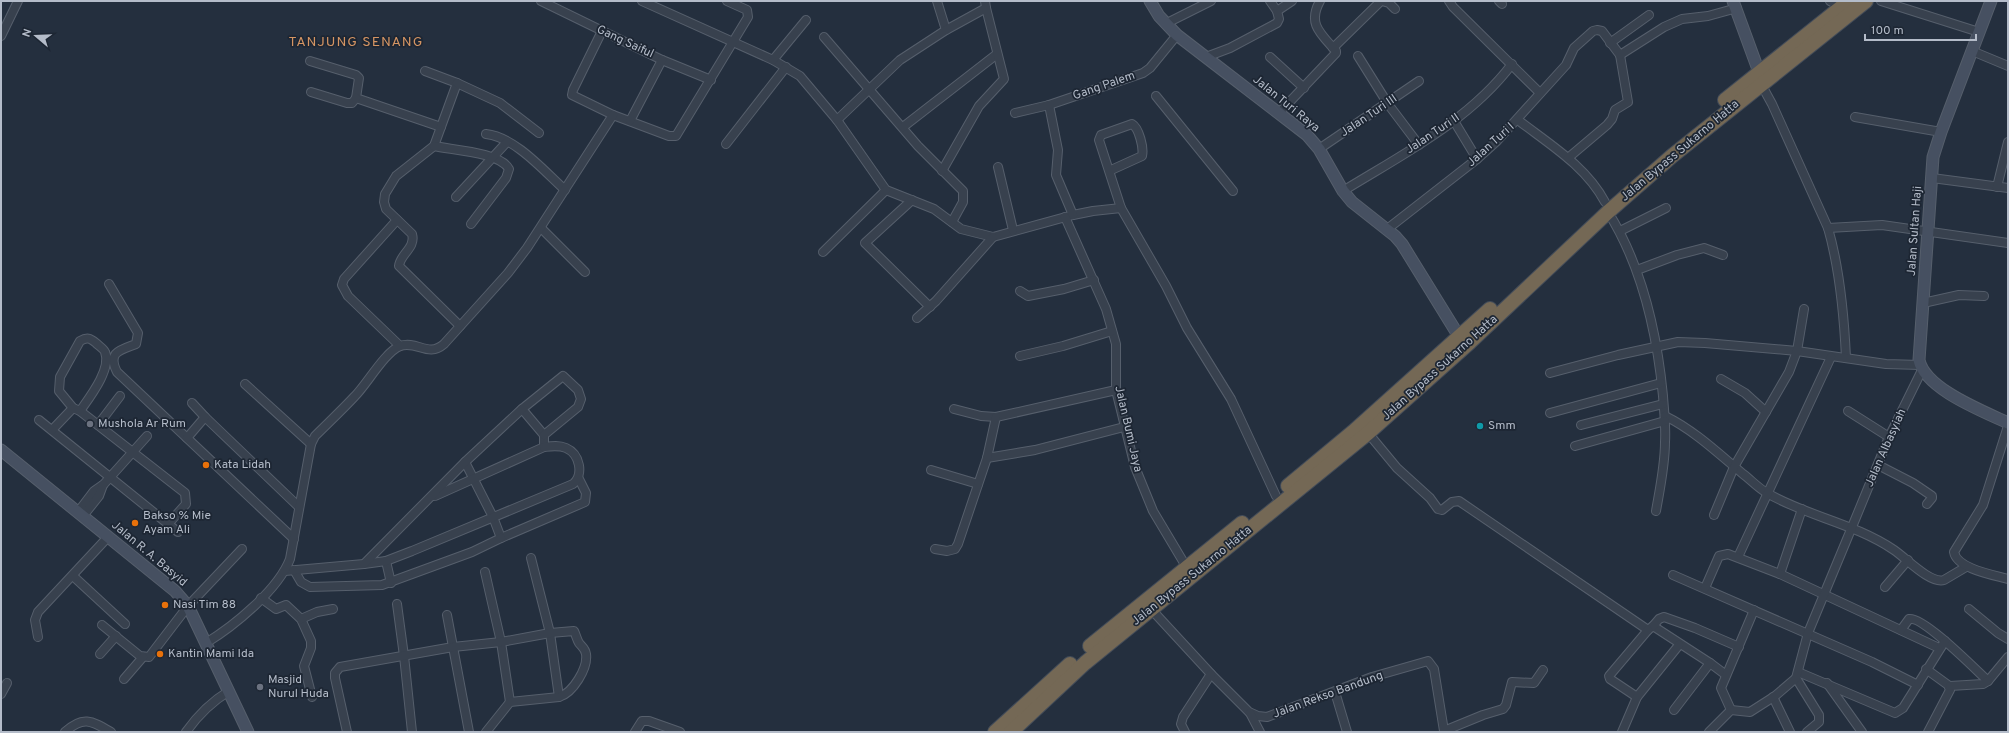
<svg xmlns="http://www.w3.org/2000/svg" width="2009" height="733" font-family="Overpass,sans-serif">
  <rect width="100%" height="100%" fill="#242f3e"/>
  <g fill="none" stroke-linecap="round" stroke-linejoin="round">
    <defs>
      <g id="street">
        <path d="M541 1 662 60 711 80"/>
        <path d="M642 1 773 60 800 76 837 120 886 190 934 209 961 229 993 237 1073 215 1093 211 1121 208"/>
        <path d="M937 1 946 30"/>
        <path d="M1270 1 1277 11 1292 1"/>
        <path d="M1382 1 1389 3 1395 9"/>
        <path d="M1449 1 1453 7 1540 93"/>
        <path d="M1499 1 1502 4"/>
        <path d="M1830 1 1841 7"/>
        <path d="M1881 1 1979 32"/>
        <path d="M1165 24 1211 1"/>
        <path d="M602 31 573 90 572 95 613 115 669 136H676L748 17 747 10 727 1"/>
        <path d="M1 36 18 1"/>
        <path d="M824 37 918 146 963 191V202L952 222"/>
        <path d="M1610 43 1649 15"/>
        <path d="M1333 48 1381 1"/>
        <path d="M1972 51 2008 66"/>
        <path d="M1358 56 1388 104 1419 145"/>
        <path d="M1206 57 1230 48 1277 23 1279 19 1277 11"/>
        <path d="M1270 57 1304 88"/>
        <path d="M773 60 806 20"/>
        <path d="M310 61 356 75 359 78 356 98 441 127"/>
        <path d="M425 71 457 83 434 146 396 176 385 194 384 202 386 209 412 234C416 248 400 254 399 266L460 326"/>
        <path d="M457 83 500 103 539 133"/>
        <path d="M1761 84 1772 104 1828 228C1840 270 1844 314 1846 358"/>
        <path d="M311 92 347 103H352L356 98"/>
        <path d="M1156 96 1233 191"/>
        <path d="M1049 105 1058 150 1056 175 1073 215"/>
        <path d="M1015 113 1049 105 1143 73 1150 68 1177 35"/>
        <path d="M1279 113 1336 53V51C1321 34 1307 24 1320 1"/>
        <path d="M1855 117 1941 132"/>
        <path d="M837 120 900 60 946 30 986 8 985 1"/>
        <path d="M1518 120C1549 144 1586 166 1605 202"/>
        <path d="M630 121 662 60"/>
        <path d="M1454 121 1477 159"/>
        <path d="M903 127 997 54"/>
        <path d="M486 134C515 137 544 171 565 190"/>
        <path d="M726 144 786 67"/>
        <path d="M434 146C452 150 500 152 509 169L506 178 471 224"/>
        <path d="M1319 149 1419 81"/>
        <path d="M1568 158 1607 125 1612 119 1615 110 1628 102 1620 55"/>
        <path d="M998 167 1013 230"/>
        <path d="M942 171 979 106 1004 79 986 8"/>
        <path d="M1109 171 1142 156C1144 148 1139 128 1132 124L1101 135 1099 140 1121 208 1166 286 1187 328 1231 399 1276 496"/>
        <path d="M1932 178 2008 188"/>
        <path d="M1997 187 2008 142"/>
        <path d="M1343 191C1403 154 1469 121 1512 64"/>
        <path d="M456 197 507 142"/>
        <path d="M912 200 865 243 930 307"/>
        <path d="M1608 212C1642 266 1657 333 1663 396 1664 411 1666 427 1665 442 1665 465 1660 488 1656 511"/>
        <path d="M1065 217 1106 309 1116 344V390L1135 467 1153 511 1187 568"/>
        <path d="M397 220 344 279 342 285 348 296 400 346"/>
        <path d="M541 228 585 272"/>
        <path d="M1828 228 1882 225 2008 243"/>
        <path d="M1386 230 1477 159 1497 141 1566 65 1574 48 1593 31 1597 30 1602 31 1620 55 1664 27 1682 19 1708 16 1737 8"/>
        <path d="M1620 231 1666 208"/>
        <path d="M823 252 886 190"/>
        <path d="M1637 270 1677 255 1704 248 1723 255"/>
        <path d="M109 284 138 333 136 344C120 350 107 352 117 372L294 539"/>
        <path d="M1020 291 1028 296 1064 289 1094 280"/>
        <path d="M1923 303 1959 295 1984 296"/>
        <path d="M917 318 936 301 993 237"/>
        <path d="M1020 356 1063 346 1112 331"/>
        <path d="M1550 373 1618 355 1678 342 1705 343 1797 351 1886 364 1920 365"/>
        <path d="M1721 379 1745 393 1766 412"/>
        <path d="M245 384 311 444"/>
        <path d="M73 408 59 391 60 377 80 341C87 337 90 338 96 343 99 346 104 349 105 352 112 369 89 398 80 411"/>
        <path d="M954 409 981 416 996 417 1116 390"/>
        <path d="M1848 411 1889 437"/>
        <path d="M1550 413 1661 383"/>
        <path d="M1665 416C1694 430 1719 454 1743 474 1751 480 1758 488 1767 493 1806 516 1854 523 1894 550 1906 558 1930 584 1944 580L1966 567"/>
        <path d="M205 417 299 507"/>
        <path d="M39 420 178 532"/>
        <path d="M98 425 120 396"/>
        <path d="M1581 425 1663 404"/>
        <path d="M2008 426 1983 505 1954 552C1957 569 1994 575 2008 579"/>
        <path d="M52 430 73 408 80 411 185 493 186 504 169 523"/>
        <path d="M1368 433 1397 468 1430 498 1438 509 1442 510 1452 502 1459 501 1648 630 1653 626 1710 663 1726 675"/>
        <path d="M187 438 205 417 192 403"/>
        <path d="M1575 446 1665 421"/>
        <path d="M987 458 1035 450 1124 427"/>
        <path d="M465 462 493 517 501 538 585 502 586 493 579 479"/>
        <path d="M1878 465 1913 483 1932 496V498L1927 504"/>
        <path d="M931 470 978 484"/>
        <path d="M435 496 544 447V435L522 409"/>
        <path d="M78 512 94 491 104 484 147 436"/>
        <path d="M1714 515 1734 467 1789 372 1797 351 1804 309"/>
        <path d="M83 516 99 496 103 485"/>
        <path d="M935 549 947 551 955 549 958 544 987 458 996 417"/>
        <path d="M1738 557 1831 357"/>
        <path d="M531 558 550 633 559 697"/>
        <path d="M386 561 391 583"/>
        <path d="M364 564 386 561 412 551 573 484C584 475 580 454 566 448 559 445 552 446 544 447"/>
        <path d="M294 570 301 582 310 587 382 585 472 552 501 538"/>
        <path d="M285 571 364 564 465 462 522 409 563 376 578 390 581 399 578 407 544 435"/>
        <path d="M485 572 501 642 510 702"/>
        <path d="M1780 574 1802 509"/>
        <path d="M1673 575 1872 662 1918 685"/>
        <path d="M73 576 125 624"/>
        <path d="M1885 587 1908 560"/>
        <path d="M1705 588 1719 556 1728 554 1780 574 1939 648"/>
        <path d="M261 598 276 609 286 605 301 619 311 641V648L304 666 312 697"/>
        <path d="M397 604 404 656 412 732"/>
        <path d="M1151 609 1211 674 1249 712 1258 716 1267 717 1372 677 1428 661 1434 669 1444 731 1483 715 1503 709 1506 705 1512 682 1534 683 1543 670"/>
        <path d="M1969 609 1998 633 2008 639"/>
        <path d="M447 615 469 732"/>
        <path d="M301 619 317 612 333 609"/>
        <path d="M102 625 140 656 149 657 188 606 242 549"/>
        <path d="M1653 626 1659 619 1664 617 1695 628 1739 647"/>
        <path d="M1901 630 1909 619C1923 616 1975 669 1988 681L2008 657"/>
        <path d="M38 637 35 620 38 612 108 537"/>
        <path d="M206 643C234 626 278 590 290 559L311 444 315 436C328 423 342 410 355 396 367 384 385 352 400 346 417 340 428 358 444 344L508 273 527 248 613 115"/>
        <path d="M100 654 116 636"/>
        <path d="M1926 669 1948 685 1950 690 1928 732"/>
        <path d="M1798 672 1895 713 1903 708 1945 641"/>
        <path d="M1796 678 1819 715V722L1807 732"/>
        <path d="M124 679 143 657"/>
        <path d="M1827 683 1862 732"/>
        <path d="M1950 686 1983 684 1988 681"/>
        <path d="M1335 692 1347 732"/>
        <path d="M1 694 7 683"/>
        <path d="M1637 697 1610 679 1609 676 1648 630"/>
        <path d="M1773 697 1790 732"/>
        <path d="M1674 710 1710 663"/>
        <path d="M1731 710 1721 688 1754 610"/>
        <path d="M1250 713 1260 732"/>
        <path d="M65 732C83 715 92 721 111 732"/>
        <path d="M186 732C198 715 211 702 229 691"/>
        <path d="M347 732 335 678V673L340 667 453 647 501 642 550 633 574 631C576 635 577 640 579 643 582 647 585 648 586 654 588 668 573 693 559 697L510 702 486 732"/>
        <path d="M635 732 642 721H649L680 732"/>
        <path d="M1185 732 1181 724 1183 717 1211 674"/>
        <path d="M1622 732 1637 697 1679 645"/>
        <path d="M1709 732 1731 710 1750 712 1775 696 1796 678 1808 633 1852 527 1889 437 1922 370"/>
      </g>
      <g id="secondary">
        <path d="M1150 1 1159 16 1177 35 1307 135 1319 149 1343 191 1352 202 1395 236 1402 244 1460 338"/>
        <path d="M1733 1 1759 72"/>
        <path d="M1991 1 1941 132 1933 157 1919 360C1925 389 1983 411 2008 423"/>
        <path d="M1 450 175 591 188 606 248 732"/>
      </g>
      <g id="highway">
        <path d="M1725 100 1849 1"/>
        <path d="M1288 486 1353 432 1490 309"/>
        <path d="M1090 646 1242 523"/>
        <path d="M995 732 1070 664"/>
        <path d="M1011 732 1085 663 1368 433 1470 342 1608 212 1672 156 1866 1"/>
      </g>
    </defs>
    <use href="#street" stroke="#565f6c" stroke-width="10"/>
    <use href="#secondary" stroke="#565f6c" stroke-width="13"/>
    <use href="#highway" stroke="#434c59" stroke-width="16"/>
    <use href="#street" stroke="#38414e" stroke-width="8"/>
    <use href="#secondary" stroke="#465061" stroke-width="11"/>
    <use href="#highway" stroke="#746855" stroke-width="14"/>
  </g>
  <g fill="#6b7280" stroke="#1d2633" stroke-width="1.5">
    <circle cx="90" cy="424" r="4"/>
    <circle cx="260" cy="687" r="4"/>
  </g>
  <circle fill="#0f9aa8" stroke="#1d2633" stroke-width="1.5" cx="1480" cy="426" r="4"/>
  <g fill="#e8710a" stroke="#1d2633" stroke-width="1.5">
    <circle cx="206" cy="465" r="4"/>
    <circle cx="135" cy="523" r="4"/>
    <circle cx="165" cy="605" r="4"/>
    <circle cx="160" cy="654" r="4"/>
  </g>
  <g text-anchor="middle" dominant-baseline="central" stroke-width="3.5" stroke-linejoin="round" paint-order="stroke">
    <g font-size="12" fill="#b4bcc9" stroke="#1d2633">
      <text transform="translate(625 42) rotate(25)">Gang Saiful</text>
      <text transform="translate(1104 86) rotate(-19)">Gang Palem</text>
      <text transform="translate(1286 104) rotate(39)">Jalan Turi Raya</text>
      <text transform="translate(1369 116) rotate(-34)">Jalan Turi III</text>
      <text transform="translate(1433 134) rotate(-34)">Jalan Turi II</text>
      <text transform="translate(1491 145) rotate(-42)">Jalan Turi I</text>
      <text transform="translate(1680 151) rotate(-40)">Jalan Bypass Sukarno Hatta</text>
      <text transform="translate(1915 231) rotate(-86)">Jalan Sultan Haji</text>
      <text transform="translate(1440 368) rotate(-42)">Jalan Bypass Sukarno Hatta</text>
      <text transform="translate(1128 429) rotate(77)">Jalan Bumi Jaya</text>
      <text transform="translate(1886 448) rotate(-66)">Jalan Albasyiah</text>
      <text transform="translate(149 554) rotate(40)">Jalan R. A. Basyid</text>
      <text transform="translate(1192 576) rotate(-39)">Jalan Bypass Sukarno Hatta</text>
      <text transform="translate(1328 695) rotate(-20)">Jalan Rekso Bandung</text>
    </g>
    <g font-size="12" fill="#b4bcc9" stroke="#1d2633" text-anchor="start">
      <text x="98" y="424">Mushola Ar Rum</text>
      <text x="1488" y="426">Smm</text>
      <text x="214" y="465">Kata Lidah</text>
      <text x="143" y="516">Bakso % Mie<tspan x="143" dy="14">Ayam Ali</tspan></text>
      <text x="173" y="605">Nasi Tim 88</text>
      <text x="168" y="654">Kantin Mami Ida</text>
      <text x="268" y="680">Masjid<tspan x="268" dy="14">Nurul Huda</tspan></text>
    </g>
    <g font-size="14" letter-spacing="1" fill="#d59563" stroke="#1d2633">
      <text x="356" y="42">TANJUNG SENANG</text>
    </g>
  </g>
  <rect width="2009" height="733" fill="none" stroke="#b4bcc9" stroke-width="4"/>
  <g transform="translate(36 36) rotate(289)" stroke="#1d2633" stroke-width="3" paint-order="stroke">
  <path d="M0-3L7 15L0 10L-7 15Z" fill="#b4bcc9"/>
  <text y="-6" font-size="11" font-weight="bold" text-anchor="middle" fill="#b4bcc9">N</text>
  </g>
  <path d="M1865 34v6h111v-6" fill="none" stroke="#b4bcc9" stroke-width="2"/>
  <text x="1871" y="34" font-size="12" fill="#b4bcc9" stroke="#1d2633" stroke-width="3" paint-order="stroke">100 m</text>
</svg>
